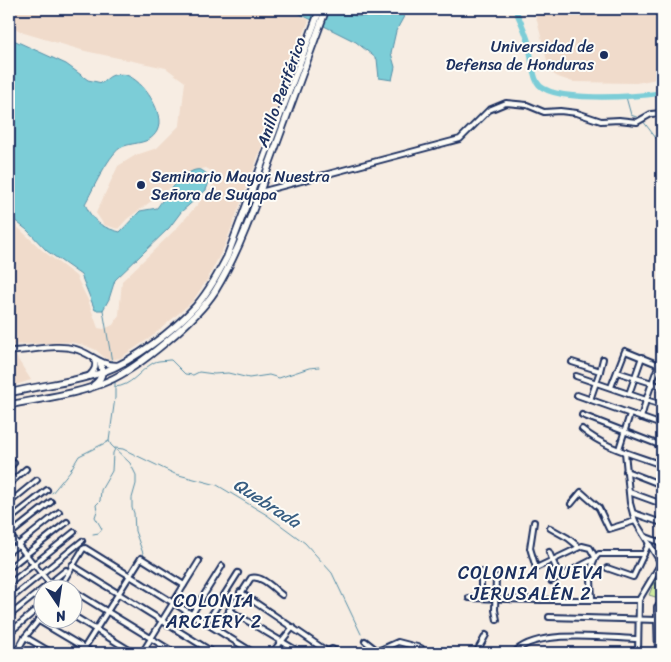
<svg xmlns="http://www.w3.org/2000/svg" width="671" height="662" font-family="Sriracha,sans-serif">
  <rect width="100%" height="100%" fill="#f7ede3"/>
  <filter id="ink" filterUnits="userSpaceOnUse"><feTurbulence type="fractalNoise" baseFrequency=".02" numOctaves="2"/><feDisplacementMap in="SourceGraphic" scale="10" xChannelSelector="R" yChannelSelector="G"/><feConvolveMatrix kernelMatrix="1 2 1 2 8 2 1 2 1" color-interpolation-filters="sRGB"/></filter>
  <g filter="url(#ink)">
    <g fill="#f0dbcb">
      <path d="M9 9H288L309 20 225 245 207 280 192 302 150 338 120 358 111 360 105 358 96 350 84 345 69 342 12 345 9 344V219L42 250 76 276 88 300 98 328 104 329 113 325 119 315 122 281 177 228 211 189 217 180 215 173 206 168 191 172 127 219 118 229 104 225 96 213 118 166 136 155 157 148 180 125 185 82 166 68 85 51 24 33 9 25Z"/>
      <path d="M534 9H662V78L636 83 573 82 558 77 550 72Z"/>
      <path d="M9 355H15L31 380 9 387Z"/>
    </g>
    <path fill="#cfeaa0" stroke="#758c7f" d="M661 565H662V599L649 595Z"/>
    <g fill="#7ccdd7" stroke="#558ea7">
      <path d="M290 9H341L356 16 381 17 385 9H408L396 31 391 53 395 67 392 80 379 78 377 59 356 42Z"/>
      <path d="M9 38 66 64 88 80 102 83C106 80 110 75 115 75 118 74 124 74 126 75 143 80 166 114 157 131 149 146 132 141 120 148 108 156 92 191 85 204 93 222 101 227 120 232L140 211 157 208C164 198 186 166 201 170 202 170 207 174 208 175L209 182 206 190 181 212 169 228 115 280 109 299 103 310H95L81 275 47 251 27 230 9 216Z"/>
    </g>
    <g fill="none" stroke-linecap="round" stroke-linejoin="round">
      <g stroke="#558ea7" stroke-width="1">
        <path d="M626 97 631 115 639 118"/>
        <path d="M643 121 662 146"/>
        <path d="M103 310 112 362"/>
        <path d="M115 381V398L109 441 111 445 130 463 136 475V484L132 498V508L134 513 135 531 144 556"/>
        <path d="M115 387C132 386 139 371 153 363 158 360 164 361 169 360H171L185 374 193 375 199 372 214 374 228 373 249 378 269 375 279 378 309 368 319 367"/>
        <path d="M115 448 123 449 175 474 217 485 267 515 305 543 332 573 361 634"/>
        <path d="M52 493 70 471 79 456 109 441"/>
        <path d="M93 534 99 533 102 529 95 517 97 511 96 505 100 501 101 490 112 471 113 453 115 449"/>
      </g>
      <path stroke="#7ccdd7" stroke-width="5.5" d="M515 9C520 20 526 32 529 44 531 55 532 73 537 82 548 104 639 96 662 93"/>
      <defs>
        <g id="minor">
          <path d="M260 192 460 139 489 110 506 103 527 105 544 112 560 111 577 113 601 121 619 120 637 122 651 114 662 113"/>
          <path d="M572 362 600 371 590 400"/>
          <path d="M600 371 603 359"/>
          <path d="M617 372 652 383 662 355"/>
          <path d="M576 376 646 400 641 418"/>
          <path d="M611 387 625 351 662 366"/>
          <path d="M662 387 652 383 646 400 662 405"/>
          <path d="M629 394 642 357"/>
          <path d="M577 395 662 425"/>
          <path d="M582 415 662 446"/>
          <path d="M582 429C604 448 635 455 662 465"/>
          <path d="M619 449 630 414"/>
          <path d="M625 452 630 503 635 521 661 563 639 600 638 653"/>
          <path d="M9 468 14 463"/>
          <path d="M626 471 662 485"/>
          <path d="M9 484 26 469"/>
          <path d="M629 492 662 504"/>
          <path d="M9 503 37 480"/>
          <path d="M571 504 581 492 599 508 609 529 635 521"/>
          <path d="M633 513 662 523"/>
          <path d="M9 520 47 490"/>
          <path d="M534 522 530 548 536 568 582 546 590 548 595 557"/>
          <path d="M550 528 568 538 579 547"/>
          <path d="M9 534 55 590"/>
          <path d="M9 535 51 502"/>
          <path d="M646 537 662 543"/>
          <path d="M9 552 59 512"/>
          <path d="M549 552 560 577"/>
          <path d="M72 565 214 653"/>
          <path d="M9 568 67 522"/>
          <path d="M607 568 633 577 649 543"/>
          <path d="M481 572V597"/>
          <path d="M496 577 495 610 497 620"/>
          <path d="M551 581 594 559"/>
          <path d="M62 583 71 590"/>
          <path d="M9 584 74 532"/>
          <path d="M58 590 83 549 85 548 254 653"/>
          <path d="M72 590 175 653"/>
          <path d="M240 592 328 652 332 649 339 653"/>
          <path d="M469 598 541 600H639"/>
          <path d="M592 599C592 586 587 563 599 554H644"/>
          <path d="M9 600 82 541"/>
          <path d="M229 610 301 653"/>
          <path d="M192 614 222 566"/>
          <path d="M72 615 134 653"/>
          <path d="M9 616 66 570"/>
          <path d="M549 617 657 620 658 653"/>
          <path d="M657 620V607"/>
          <path d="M39 621 93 653"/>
          <path d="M207 622 238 573"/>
          <path d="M218 629 251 578C262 575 274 589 282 595"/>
          <path d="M9 633 42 605"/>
          <path d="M25 637 52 653"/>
          <path d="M365 641 379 652"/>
          <path d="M9 650 11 653"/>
          <path d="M378 651 398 642 421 648"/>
          <path d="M516 651C540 629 606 638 638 639"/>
          <path d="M16 653 25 637 42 616"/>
          <path d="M81 653 141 558 184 585"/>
          <path d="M142 653 199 561"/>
          <path d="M272 653 293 627"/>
          <path d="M476 653 486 635"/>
        </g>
        <g id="tertiary">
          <path d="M9 351C30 352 54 343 75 349 91 353 100 366 118 365"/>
          <path d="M89 376C95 370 97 366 94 359"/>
        </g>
        <g id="trunk">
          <path d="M94 385C102 379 104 372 100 362"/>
          <path d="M9 393C40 385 73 383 103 372 134 361 174 330 196 306 209 291 218 274 227 257L320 9"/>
          <path d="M9 405C42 398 77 395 108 381 139 368 197 319 215 291 239 252 255 206 270 162 289 111 307 60 326 9"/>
        </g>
      </defs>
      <use href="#minor" stroke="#1b2f5e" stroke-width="8"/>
      <use href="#tertiary" stroke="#1b2f5e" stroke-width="8"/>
      <use href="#trunk" stroke="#1b2f5e" stroke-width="9"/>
      <use href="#minor" stroke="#fdfcf7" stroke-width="4"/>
      <use href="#tertiary" stroke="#fdfcf7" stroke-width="4.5"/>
      <use href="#trunk" stroke="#fdfcf7" stroke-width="5.5"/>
    </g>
  </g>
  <g fill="#1b2f5e" stroke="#fdfcf7" stroke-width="2">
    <circle cx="604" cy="55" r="5"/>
    <circle cx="141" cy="185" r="5"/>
  </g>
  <g text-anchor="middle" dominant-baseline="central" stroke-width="4" stroke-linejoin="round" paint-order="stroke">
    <g font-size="16" fill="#1b2f5e" stroke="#fdfcf7" text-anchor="end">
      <text x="594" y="46">Universidad de<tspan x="594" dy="18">Defensa de Honduras</tspan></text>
      <text x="151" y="176" text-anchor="start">Seminario Mayor Nuestra<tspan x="151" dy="18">Señora de Suyapa</tspan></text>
    </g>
    <g font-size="16" fill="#1b2f5e" stroke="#fdfcf7">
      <text transform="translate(281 92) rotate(-70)">Anillo Periférico</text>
    </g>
    <g font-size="18" font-style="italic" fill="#385e82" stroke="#fdfcf7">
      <text transform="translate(267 503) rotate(33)">Quebrada</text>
    </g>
    <g font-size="18" letter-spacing="1" fill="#1b2f5e" stroke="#fdfcf7">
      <text x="531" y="573">COLONIA NUEVA<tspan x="531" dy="21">JERUSALÉN 2</tspan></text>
      <text x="214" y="601">COLONIA<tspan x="214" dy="21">ARCIERY 2</tspan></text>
    </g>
  </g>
  <rect width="671" height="662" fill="none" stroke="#fdfcf7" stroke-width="30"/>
  <rect x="15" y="15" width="641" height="632" fill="none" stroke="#1b2f5e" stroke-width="2" filter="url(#ink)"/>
  <g transform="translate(58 604) rotate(167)"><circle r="24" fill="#fdfcf7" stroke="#a3aaba"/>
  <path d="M0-4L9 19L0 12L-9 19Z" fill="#1b2f5e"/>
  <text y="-8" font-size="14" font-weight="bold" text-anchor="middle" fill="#1b2f5e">N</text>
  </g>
</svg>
